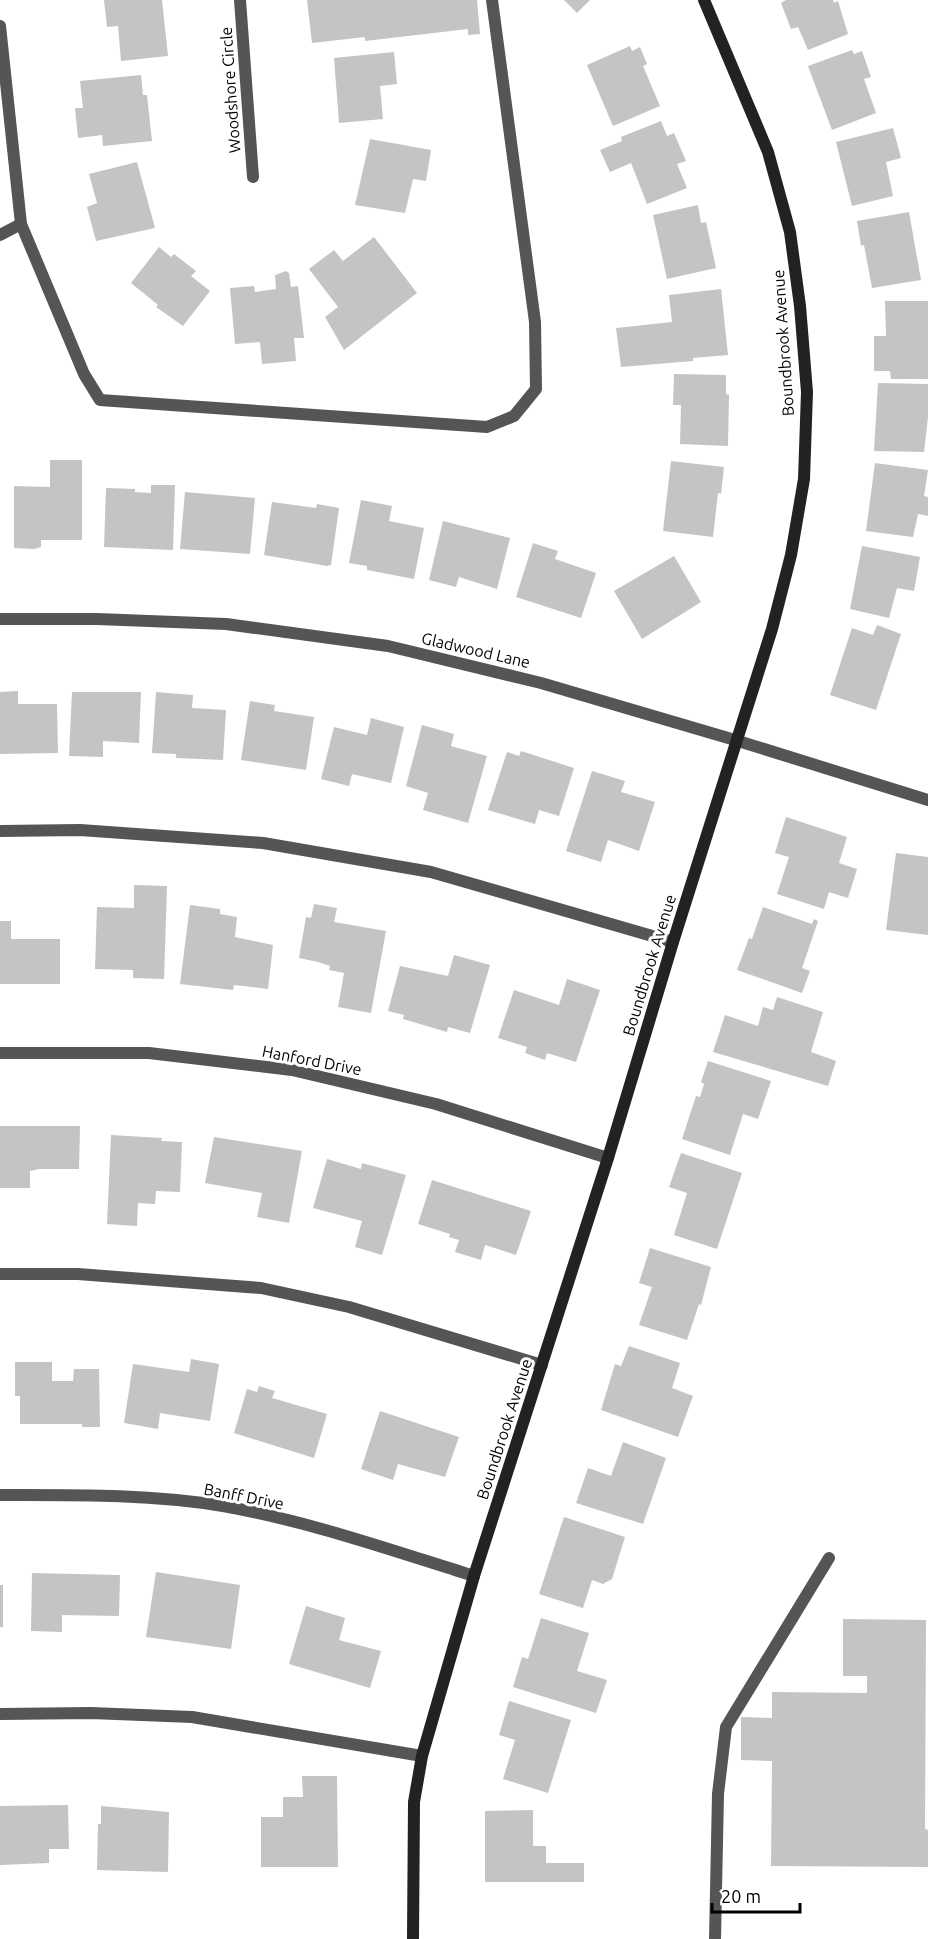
<svg xmlns="http://www.w3.org/2000/svg" width="928" height="1939" font-family="Ubuntu,sans-serif">
  <rect width="100%" height="100%" fill="#fff"/>
  <g fill="#c4c4c4">
    <path d="M104 0H162L168 56 121 61 118 26 107 27Z"/>
    <path d="M307 0H477L480 34 468 35V29L365 41V37L312 43Z"/>
    <path d="M564 0H590L577 13Z"/>
    <path d="M786 0H833L834 3 838 1 848 34 808 50 798 27 791 29 781 3Z"/>
    <path d="M630 46 632 51 640 47 647 64 643 66 660 106 613 126 587 65Z"/>
    <path d="M852 50 854 54 862 51 871 77 864 79 876 113 832 130 808 66Z"/>
    <path d="M394 52 397 84 380 86 383 119 339 123 334 58Z"/>
    <path d="M141 75 143 95H147L152 141 103 146 102 135 78 138 75 108H83L80 81Z"/>
    <path d="M661 121 667 136 674 133 686 161 677 164 687 188 647 204 631 163 610 172 600 150 622 141 621 137Z"/>
    <path d="M893 128 901 158 886 162 893 196 852 206 836 142Z"/>
    <path d="M370 139 431 150 426 181 413 179 405 213 355 205Z"/>
    <path d="M137 162 155 228 96 241 87 207 97 203 89 174Z"/>
    <path d="M698 205 701 223 706 222 716 268 667 279 653 215Z"/>
    <path d="M909 212 921 280 872 288 864 245 861 246 857 221Z"/>
    <path d="M374 237 417 293 344 350 325 317 338 307 309 269 334 250 343 261Z"/>
    <path d="M159 247 171 257 174 254 196 271 191 276 210 291 183 326 156 307 158 305 131 283Z"/>
    <path d="M286 271 289 273 291 287 298 286 304 338H294L296 361 262 364 260 342 235 344 230 288 254 286 255 292 276 289 275 275Z"/>
    <path d="M721 289 728 355 693 358V361L621 367 616 328 672 322 669 295Z"/>
    <path d="M885 301H928V379H891L890 371H874V336H886Z"/>
    <path d="M674 374 726 375V394L729 395 728 446 680 444 681 405H673Z"/>
    <path d="M878 383 928 384V417L924 452 874 451Z"/>
    <path d="M50 460H82V540H41V547L34 549 14 548V486L50 487Z"/>
    <path d="M671 461 724 467 721 494 718 493 713 537 663 531Z"/>
    <path d="M875 463 928 470 924 496 928 497V516L918 514 913 537 866 531Z"/>
    <path d="M151 485H175L173 550 104 547 106 488 135 489V492L151 493Z"/>
    <path d="M185 492 255 498 250 554 180 549Z"/>
    <path d="M361 500 392 506 389 521 424 528 414 579 367 570V566L349 563Z"/>
    <path d="M272 502 316 508 317 504 339 508 331 565 327 566 264 555Z"/>
    <path d="M443 521 510 538 497 589 459 577 456 587 429 580Z"/>
    <path d="M533 543 558 551 555 559 596 573 581 618 516 597Z"/>
    <path d="M862 546 920 557 914 591 897 588 889 618 850 609Z"/>
    <path d="M674 556 701 602 642 639 614 591Z"/>
    <path d="M877 625 901 634 876 710 830 695 852 628 873 635Z"/>
    <path d="M18 691V704H57L58 753 0 754V692Z"/>
    <path d="M72 692H141L139 743 103 741V757L69 756Z"/>
    <path d="M156 692 193 695 192 708 226 710 223 760 176 758V754L152 753Z"/>
    <path d="M250 701 275 705 274 711 314 717 306 770 241 760Z"/>
    <path d="M371 718 404 727 391 783 352 774 349 786 321 779 334 727 367 735Z"/>
    <path d="M422 725 454 734 451 746 487 756 468 823 423 810 428 793 406 786Z"/>
    <path d="M521 751 574 768 559 816 539 810 535 824 488 810 507 752 519 756Z"/>
    <path d="M592 771 625 781 621 792 655 802 639 851 608 840 601 862 566 851Z"/>
    <path d="M786 817 847 837 839 863 857 869 848 898 829 892 824 909 777 894 789 857 775 853Z"/>
    <path d="M896 853 928 857V935L886 930Z"/>
    <path d="M134 885 167 886 164 979 133 978V970L95 969 97 907 134 908Z"/>
    <path d="M314 904 337 908 334 922 386 931 371 1013 338 1007 344 973 329 970 330 966 318 962 299 958 306 917 311 918Z"/>
    <path d="M190 905 220 909V914L237 917 235 937 273 945 268 989 234 985 233 990 180 984Z"/>
    <path d="M763 907 812 924 814 919 818 921 802 968 810 971 802 993 737 970 749 938 752 939Z"/>
    <path d="M0 921H11V939H60V984H0Z"/>
    <path d="M454 955 490 965 470 1033 448 1027 447 1032 403 1019 404 1015 388 1011 400 966 448 976Z"/>
    <path d="M567 979 600 990 576 1062 547 1053 545 1060 525 1053 527 1047 498 1038 514 990 559 1005Z"/>
    <path d="M777 997 823 1012 811 1052 836 1061 828 1086 713 1052 725 1015 758 1026 763 1007 773 1010Z"/>
    <path d="M708 1061 771 1081 758 1119 743 1114 730 1155 682 1139 696 1096 700 1097 704 1084 701 1082Z"/>
    <path d="M0 1126H80L79 1169H39L30 1171V1188H0Z"/>
    <path d="M111 1135 162 1138 161 1141 182 1142 180 1192 156 1191 155 1204 138 1203 137 1226 107 1224Z"/>
    <path d="M214 1137 302 1151 289 1223 257 1217 262 1193 205 1183Z"/>
    <path d="M681 1153 742 1173 717 1249 674 1235 687 1193 669 1187Z"/>
    <path d="M327 1159 361 1169 362 1163 406 1175 382 1255 355 1247 362 1221 313 1208Z"/>
    <path d="M432 1180 531 1211 516 1255 485 1245 481 1260 455 1252 459 1240 449 1237 450 1234 418 1224Z"/>
    <path d="M650 1248 711 1267 701 1305 699 1304 687 1340 639 1325 652 1287 639 1283Z"/>
    <path d="M629 1346 680 1363 672 1388 693 1396 678 1437 601 1410 615 1364 621 1366Z"/>
    <path d="M191 1359 219 1364 210 1421 160 1413 158 1429 124 1423 133 1364 189 1372Z"/>
    <path d="M15 1362H52V1381H73L74 1369H99L100 1427H82V1424H20V1396H15Z"/>
    <path d="M259 1386 275 1391 272 1398 327 1414 314 1458 234 1433 247 1389 257 1392Z"/>
    <path d="M380 1411 459 1437 445 1477 398 1464 393 1480 361 1469Z"/>
    <path d="M623 1442 666 1458 643 1524 576 1503 588 1468 611 1476Z"/>
    <path d="M564 1517 625 1537 612 1579 603 1584 592 1580 583 1608 539 1594Z"/>
    <path d="M156 1572 240 1585 231 1649 146 1637Z"/>
    <path d="M32 1573 120 1575 119 1616 62 1615V1632L31 1631Z"/>
    <rect x="0" y="1585" width="3" height="42"/>
    <path d="M306 1606 345 1618 339 1640 381 1651 370 1688 289 1664Z"/>
    <path d="M541 1618 589 1633 577 1671 607 1680 596 1713 513 1687 522 1657 528 1659Z"/>
    <path d="M843 1619 926 1620 925 1829 928 1830V1867L771 1866 772 1761 741 1760V1717L772 1718V1692L867 1693V1676H843Z"/>
    <path d="M509 1701 571 1720 548 1793 503 1779 515 1740 499 1735Z"/>
    <path d="M302 1776H337L338 1867H261V1817H283V1797H303Z"/>
    <path d="M68 1805 69 1849H49V1863L0 1865V1806Z"/>
    <path d="M101 1806 169 1812 168 1872 97 1870 98 1824H101Z"/>
    <path d="M533 1810V1846H546V1863H584V1882H485V1811Z"/>
  </g>
  <g fill="none" stroke-linecap="round" stroke-linejoin="round">
    <g stroke="#555" stroke-width="12">
      <path d="M0 26 21 224 84 374 100 400 487 427 514 416 536 389 535 322 492 0"/>
      <path d="M0 235 21 224"/>
      <path d="M0 831 80 830 263 843 431 872 673 942"/>
      <path d="M0 1274H78L261 1288 349 1307 542 1365"/>
      <path d="M0 1714 91 1713 192 1717 422 1756"/>
      <path d="M715 1939 718 1794 726 1727 829 1558"/>
    </g>
    <g stroke="#555" stroke-width="12">
      <path d="M240 0 253 177"/>
      <path d="M0 619H97L226 624 388 646 541 683 735 740 928 800"/>
      <path d="M0 1053H149L292 1070 436 1104 608 1158"/>
      <path d="M0 1495C74 1495 150 1494 223 1506 308 1521 391 1550 474 1576"/>
    </g>
    <path stroke="#222" stroke-width="12" d="M413 1939 414 1802 422 1756 474 1576 608 1158 673 942 772 629 791 555 804 479 807 392 800 306 790 232 768 152 704 0"/>
  </g>
  <g text-anchor="middle" dominant-baseline="central" stroke-width="6" stroke-linejoin="round" paint-order="stroke">
    <g font-size="16" fill="#000" stroke="#fff">
      <text transform="translate(230 90) rotate(-94)">Woodshore Circle</text>
      <text transform="translate(783 343) rotate(-94)">Boundbrook Avenue</text>
      <text transform="translate(476 650) rotate(13)">Gladwood Lane</text>
      <text transform="translate(649 965) rotate(-73)">Boundbrook Avenue</text>
      <text transform="translate(312 1060) rotate(11)">Hanford Drive</text>
      <text transform="translate(504 1429) rotate(-72)">Boundbrook Avenue</text>
      <text transform="translate(244 1496) rotate(11)">Banff Drive</text>
    </g>
  </g>
  <path d="M712 1903v9h88v-9" fill="none" stroke="#000000" stroke-width="3"/>
  <text x="721" y="1903" font-size="18" fill="#000000" stroke="#ffffff" stroke-width="4.5" paint-order="stroke">20 m</text>
</svg>
